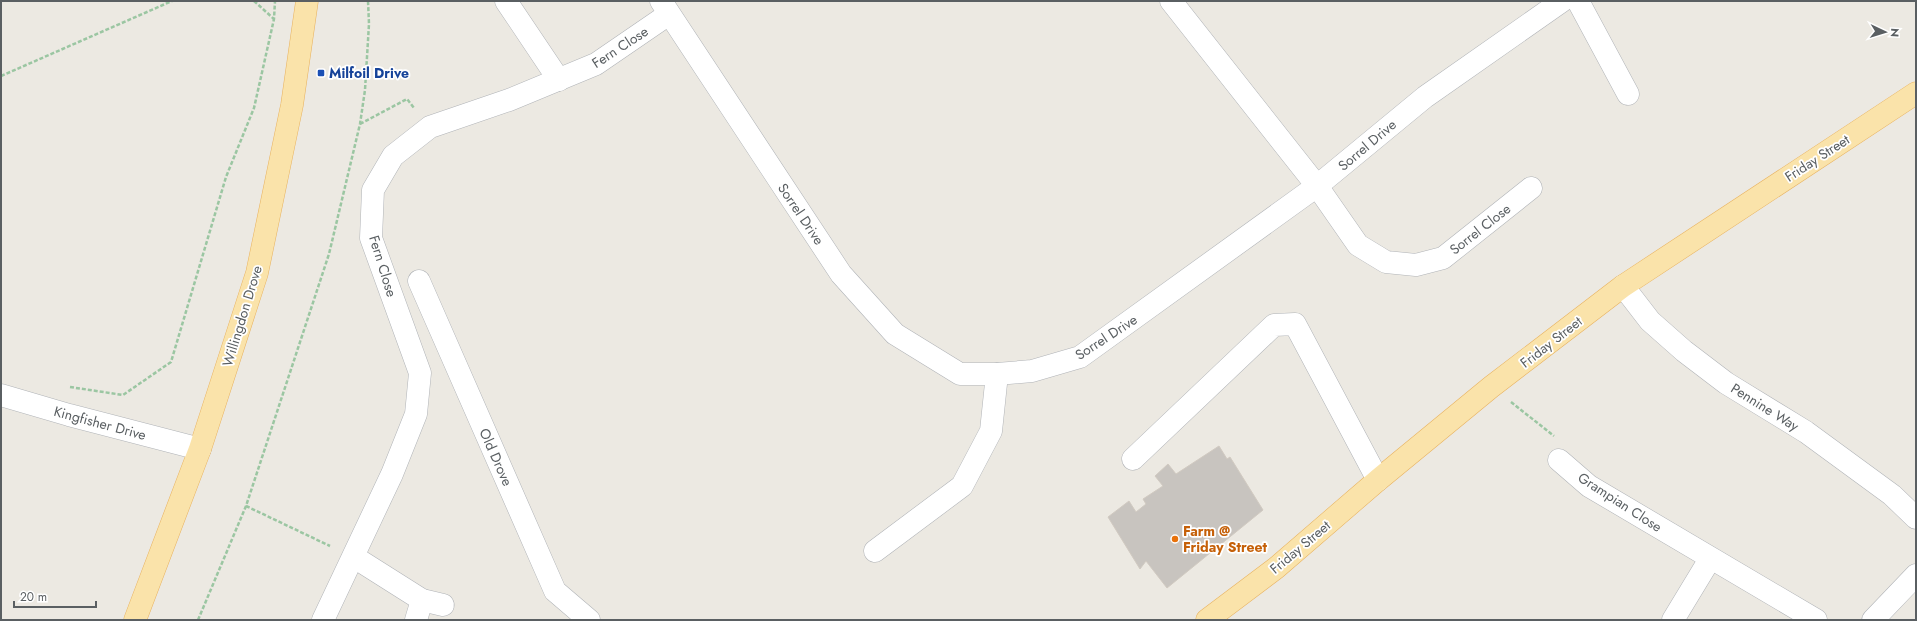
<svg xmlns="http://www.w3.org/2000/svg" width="1917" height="621" font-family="Jost,sans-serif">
  <rect width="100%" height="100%" fill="#ece9e2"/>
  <path fill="#c8c4bf" stroke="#d1cac1" d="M1219 446 1227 459 1230 457 1263 510 1167 588 1146 561 1140 569 1108 517 1129 501 1136 512 1146 504 1143 499 1163 486 1155 476 1168 464 1176 474Z"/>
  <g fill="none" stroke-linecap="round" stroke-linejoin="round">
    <defs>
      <g id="minor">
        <path d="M506 1 559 80"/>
        <path d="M661 1 841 274 895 334 960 374H997L1032 371 1080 357 1317 186 1425 97 1562 1"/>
        <path d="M1171 1 1317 186 1358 245 1386 262 1416 265 1443 258 1531 188"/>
        <path d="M1578 1 1628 94"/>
        <path d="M419 281 555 591 589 620"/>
        <path d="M1623 286 1650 321 1684 351 1726 383 1806 432 1892 495 1916 518"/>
        <path d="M1 395 69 415 200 449"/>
        <path d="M1133 459 1274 325 1295 324 1378 480"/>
        <path d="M1559 460 1589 486 1816 620"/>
        <path d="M875 551 962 486 991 431 997 374"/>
        <path d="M354 557 422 600 443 605"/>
        <path d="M323 620 392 474 416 414 420 373 371 238 373 190 393 156 430 127 509 100 596 64 669 14"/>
        <path d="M416 620 422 600"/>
        <path d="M1673 620 1710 559"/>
        <path d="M1873 620 1916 575"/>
      </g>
      <g id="major">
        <path d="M135 620 200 449 257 273 292 105 307 1"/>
        <path d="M1207 620 1276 568 1378 480 1491 387 1623 286 1916 93"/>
      </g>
    </defs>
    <use href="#minor" stroke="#b0b3b7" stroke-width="23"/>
    <use href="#major" stroke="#e8b25f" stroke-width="23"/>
    <g stroke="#9bc6a2" stroke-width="2.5" stroke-dasharray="4 2" stroke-linecap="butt">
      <path d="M254 1 274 19"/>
      <path d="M1 76 172 1"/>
      <path d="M360 124 407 99 414 108"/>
      <path d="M70 387 123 395 171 362 226 177 254 108 274 19 275 1"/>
      <path d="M1511 402 1554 436"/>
      <path d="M246 506 330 546"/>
      <path d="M198 620 246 506 329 254 360 124 365 90 369 24 368 1"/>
    </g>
    <use href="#minor" stroke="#fff" stroke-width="22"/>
    <use href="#major" stroke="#fae3aa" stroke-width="22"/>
  </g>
  <rect fill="#1a4fb4" stroke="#fff" stroke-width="1.5" x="317" y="69" width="8" height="8" rx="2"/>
  <circle fill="#e8710a" stroke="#fff" stroke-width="1.5" cx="1175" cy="539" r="4"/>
  <g text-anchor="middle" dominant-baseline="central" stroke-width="3.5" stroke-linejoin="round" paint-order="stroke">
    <g font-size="14" fill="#5a5f62" stroke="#fff">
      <text transform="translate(620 47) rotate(-33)">Fern Close</text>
      <text transform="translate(1367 145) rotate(-40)">Sorrel Drive</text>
      <text transform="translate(1817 158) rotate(-33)">Friday Street</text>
      <text transform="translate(801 214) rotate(56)">Sorrel Drive</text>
      <text transform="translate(1480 229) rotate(-38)">Sorrel Close</text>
      <text transform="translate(383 266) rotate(73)">Fern Close</text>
      <text transform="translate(242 316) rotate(-73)">Willingdon Drove</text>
      <text transform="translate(1106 337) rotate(-33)">Sorrel Drive</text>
      <text transform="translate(1551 342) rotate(-38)">Friday Street</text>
      <text transform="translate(1765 407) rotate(32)">Pennine Way</text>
      <text transform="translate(100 423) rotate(15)">Kingfisher Drive</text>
      <text transform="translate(496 457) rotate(66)">Old Drove</text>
      <text transform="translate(1620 502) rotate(33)">Grampian Close</text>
      <text transform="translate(1300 547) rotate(-40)">Friday Street</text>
    </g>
    <g font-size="14" font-weight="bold" fill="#164399" stroke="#fff" text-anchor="start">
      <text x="329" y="73">Milfoil Drive</text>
    </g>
    <g font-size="14" font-weight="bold" fill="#c56008" stroke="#fff" text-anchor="start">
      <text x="1183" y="531">Farm @<tspan x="1183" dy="16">Friday Street</tspan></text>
    </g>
  </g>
  <rect width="1917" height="621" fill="none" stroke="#5a5f62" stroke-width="4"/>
  <g transform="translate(1885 32) rotate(94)" stroke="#ffffff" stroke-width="3" paint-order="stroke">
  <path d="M0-3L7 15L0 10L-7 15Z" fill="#5a5f62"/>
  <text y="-6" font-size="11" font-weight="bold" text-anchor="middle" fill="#5a5f62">N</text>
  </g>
  <path d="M14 601v6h82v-6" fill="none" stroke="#5a5f62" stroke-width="2"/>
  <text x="20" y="601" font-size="12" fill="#5a5f62" stroke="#ffffff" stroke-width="3" paint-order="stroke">20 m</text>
</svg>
